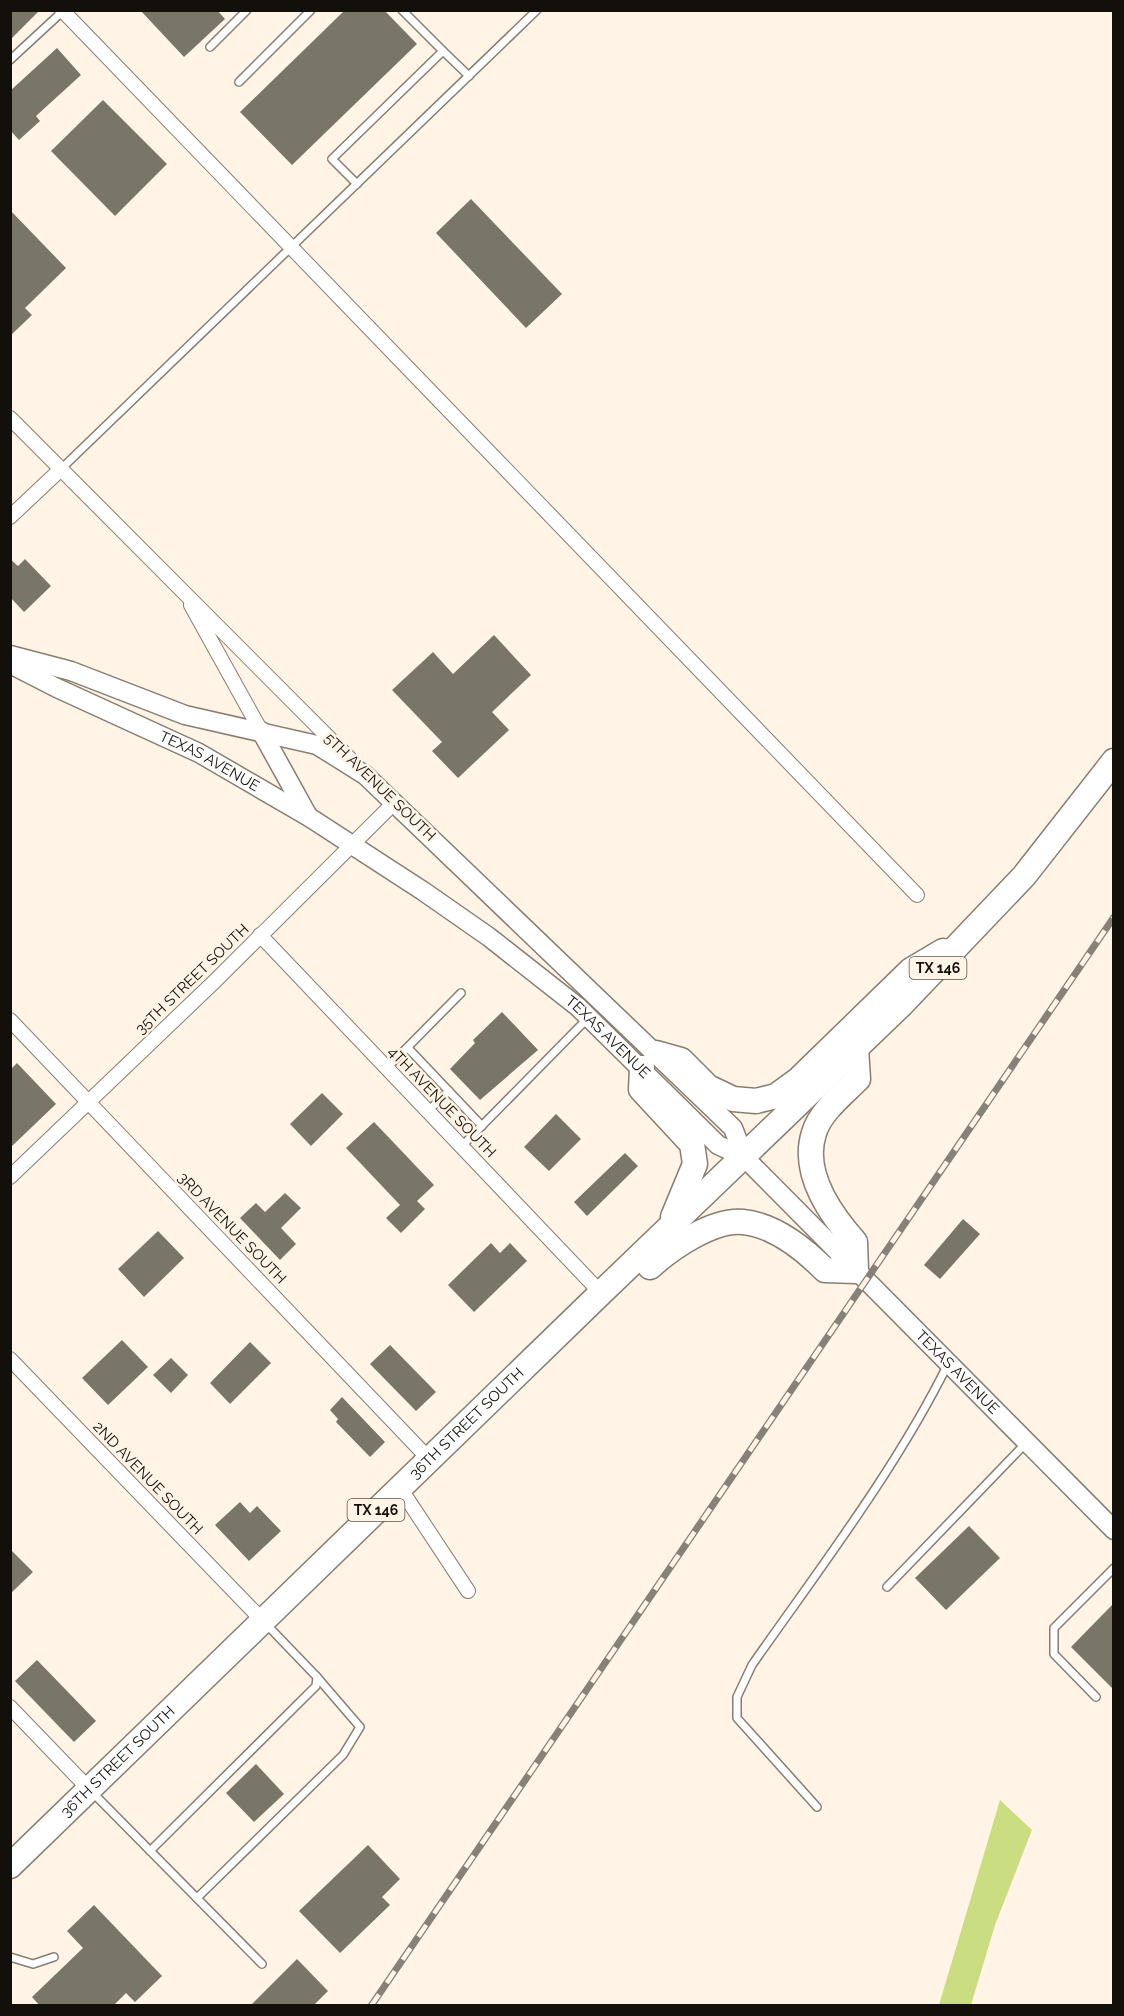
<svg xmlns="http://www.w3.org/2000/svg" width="1124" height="2016" font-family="Raleway,sans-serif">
  <rect width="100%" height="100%" fill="#fff4e6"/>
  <path fill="#cadd80" d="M1000 1800 1032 1830 995 1925 971 2005H939Z"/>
  <g fill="#797668">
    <path d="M10 10H40L10 40Z"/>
    <path d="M140 10H217L225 19 184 57Z"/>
    <path d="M345 10H384L417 44 292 165 240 112Z"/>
    <path d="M57 48 81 75 36 116 40 121 19 140 10 130V91Z"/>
    <path d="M103 100 167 164 115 216 51 151Z"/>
    <path d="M471 199 562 294 526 328 436 233Z"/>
    <path d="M10 210 66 268 25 308 32 315 10 336Z"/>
    <path d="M10 559 18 566 25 559 51 586 24 612 10 597Z"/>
    <path d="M494 635 531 675 492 712 509 730 458 778 432 751 442 742 392 690 433 652 453 674Z"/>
    <path d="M502 1012 538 1050 480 1100 450 1069 475 1043 473 1040Z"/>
    <path d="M17 1063 56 1104 10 1148V1070Z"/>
    <path d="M322 1093 343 1114 311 1146 290 1124Z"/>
    <path d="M556 1114 581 1139 549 1171 524 1147Z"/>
    <path d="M374 1122 434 1185 417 1201 425 1209 401 1233 386 1218 400 1205 346 1148Z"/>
    <path d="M625 1153 638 1166 587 1216 574 1202Z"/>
    <path d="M285 1193 301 1208 281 1228 296 1244 280 1260 240 1218 256 1203 265 1212Z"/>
    <path d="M963 1219 980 1234 940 1279 924 1265Z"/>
    <path d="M158 1231 184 1258 144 1297 118 1269Z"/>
    <path d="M491 1243 500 1253 510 1243 527 1261 474 1312 448 1285Z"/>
    <path d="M122 1340 148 1367 108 1405 82 1378Z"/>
    <path d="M250 1342 271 1363 230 1404 210 1383Z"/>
    <path d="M390 1345 436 1392 416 1411 370 1364Z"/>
    <path d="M171 1358 188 1375 171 1393 153 1375Z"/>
    <path d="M342 1397 385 1442 370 1457 336 1422 338 1419 330 1410Z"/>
    <path d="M240 1502 250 1513 257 1506 281 1531 249 1561 215 1525Z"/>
    <path d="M969 1526 1000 1558 946 1610 915 1578Z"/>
    <path d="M10 1549 33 1572 10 1594Z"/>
    <path d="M1113 1604V1689L1071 1647Z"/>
    <path d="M37 1660 96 1721 74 1742 15 1681Z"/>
    <path d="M256 1764 284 1794 254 1822 226 1793Z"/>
    <path d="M368 1845 400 1879 382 1897 390 1905 340 1953 299 1911Z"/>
    <path d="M94 1905 162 1976 135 2002 126 1993 113 2006H40L32 1997 83 1948 67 1931Z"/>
    <path d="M297 1959 328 1991 313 2006H250Z"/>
  </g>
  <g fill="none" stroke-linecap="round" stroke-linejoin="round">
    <defs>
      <g id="lane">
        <path d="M402 10 443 51"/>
        <path d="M210 47 247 10"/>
        <path d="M10 60 63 11"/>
        <path d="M239 82 311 10"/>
        <path d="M357 184 332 159 443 51 469 76"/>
        <path d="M61 469 537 10"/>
        <path d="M408 1048 482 1126"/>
        <path d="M387 1068 461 993"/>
        <path d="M428 1111 449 1091"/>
        <path d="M462 1146 588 1018"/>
        <path d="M887 1587 1027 1442"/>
        <path d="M1096 1697 1054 1654V1628L1114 1568"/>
        <path d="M93 1793 262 1964"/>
        <path d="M817 1807 737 1718V1697L752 1665C820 1568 896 1469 948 1364"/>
        <path d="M150 1851 316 1686 317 1677 267 1625"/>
        <path d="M197 1898 343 1755 360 1727 317 1677"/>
        <path d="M10 1957 33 1964 54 1957"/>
      </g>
      <g id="street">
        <path d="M62 10 917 895"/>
        <path d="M10 418 350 759"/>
        <path d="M10 517 61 469"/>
        <path d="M191 605 261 731"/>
        <path d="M260 935 601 1293"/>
        <path d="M10 1020 429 1459"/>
        <path d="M10 1177 215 981 395 802"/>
        <path d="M10 1359 263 1621"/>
        <path d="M400 1488 468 1591"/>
        <path d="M10 1707 89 1789"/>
      </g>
      <g id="secondary">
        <path d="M10 655 71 671 185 715 317 745 365 775 733 1128 744 1157"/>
        <path id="s1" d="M10 664 57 688 199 753 309 817 423 891 489 937 578 1007 718 1145 744 1157 1114 1530"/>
        <path d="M261 731 308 816"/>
      </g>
      <g id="highway">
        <path d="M656 1053 681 1060 708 1087 733 1099 756 1101 776 1096 798 1080 911 970 943 951"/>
        <path d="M642 1068 641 1089 692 1144 695 1164 673 1217"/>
        <path d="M650 1267C671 1248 713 1219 743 1222 775 1225 804 1249 825 1270L856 1271 855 1242C830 1214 801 1173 814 1133 820 1112 842 1095 858 1079L856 1048"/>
        <path id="s2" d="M10 1866 601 1293 902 1004 1024 876 1114 761"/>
      </g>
    </defs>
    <use href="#lane" stroke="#877e71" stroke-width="10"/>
    <use href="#street" stroke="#877e71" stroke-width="16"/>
    <use href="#secondary" stroke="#877e71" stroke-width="21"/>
    <use href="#highway" stroke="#877e71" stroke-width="27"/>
    <use href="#lane" stroke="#fff" stroke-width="7"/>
    <use href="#street" stroke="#fff" stroke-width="14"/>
    <use href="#secondary" stroke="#fff" stroke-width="18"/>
    <use href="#highway" stroke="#fff" stroke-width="24"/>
    <defs>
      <path id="rail" d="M371 2006 1114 917"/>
    </defs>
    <use href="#rail" stroke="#888178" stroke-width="7"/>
    <use href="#rail" stroke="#fff4e6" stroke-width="4.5" stroke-dasharray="14" stroke-linecap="butt"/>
  </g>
  <g text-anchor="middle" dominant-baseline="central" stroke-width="5" stroke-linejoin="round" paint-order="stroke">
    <g fill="#fff4e6" stroke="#5a544d" stroke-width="1.5">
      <rect x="909.5" y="957" width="57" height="22" rx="4.5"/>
      <rect x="347.5" y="1499" width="57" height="22" rx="4.5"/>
    </g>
    <g font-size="14" font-weight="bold" fill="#130f0b">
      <text x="938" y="968">TX 146</text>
      <text x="376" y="1510">TX 146</text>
    </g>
    <g font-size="15" fill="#130f0b" stroke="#fff4e6">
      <text stroke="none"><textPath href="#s1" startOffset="222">TEXAS AVENUE</textPath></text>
      <text transform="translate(380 787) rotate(44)">5TH AVENUE SOUTH</text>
      <text transform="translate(192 979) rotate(-44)">35TH STREET SOUTH</text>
      <text stroke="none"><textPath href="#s1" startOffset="708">TEXAS AVENUE</textPath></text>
      <text transform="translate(442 1102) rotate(46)">4TH AVENUE SOUTH</text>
      <text transform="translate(232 1228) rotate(46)">3RD AVENUE SOUTH</text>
      <text stroke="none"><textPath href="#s1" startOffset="1194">TEXAS AVENUE</textPath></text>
      <text stroke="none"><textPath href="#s2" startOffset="636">36TH STREET SOUTH</textPath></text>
      <text transform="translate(148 1478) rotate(46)">2ND AVENUE SOUTH</text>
      <text stroke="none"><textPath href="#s2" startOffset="150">36TH STREET SOUTH</textPath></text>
    </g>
  </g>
  <rect width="1124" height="2016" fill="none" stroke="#130f0b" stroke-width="24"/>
</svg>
